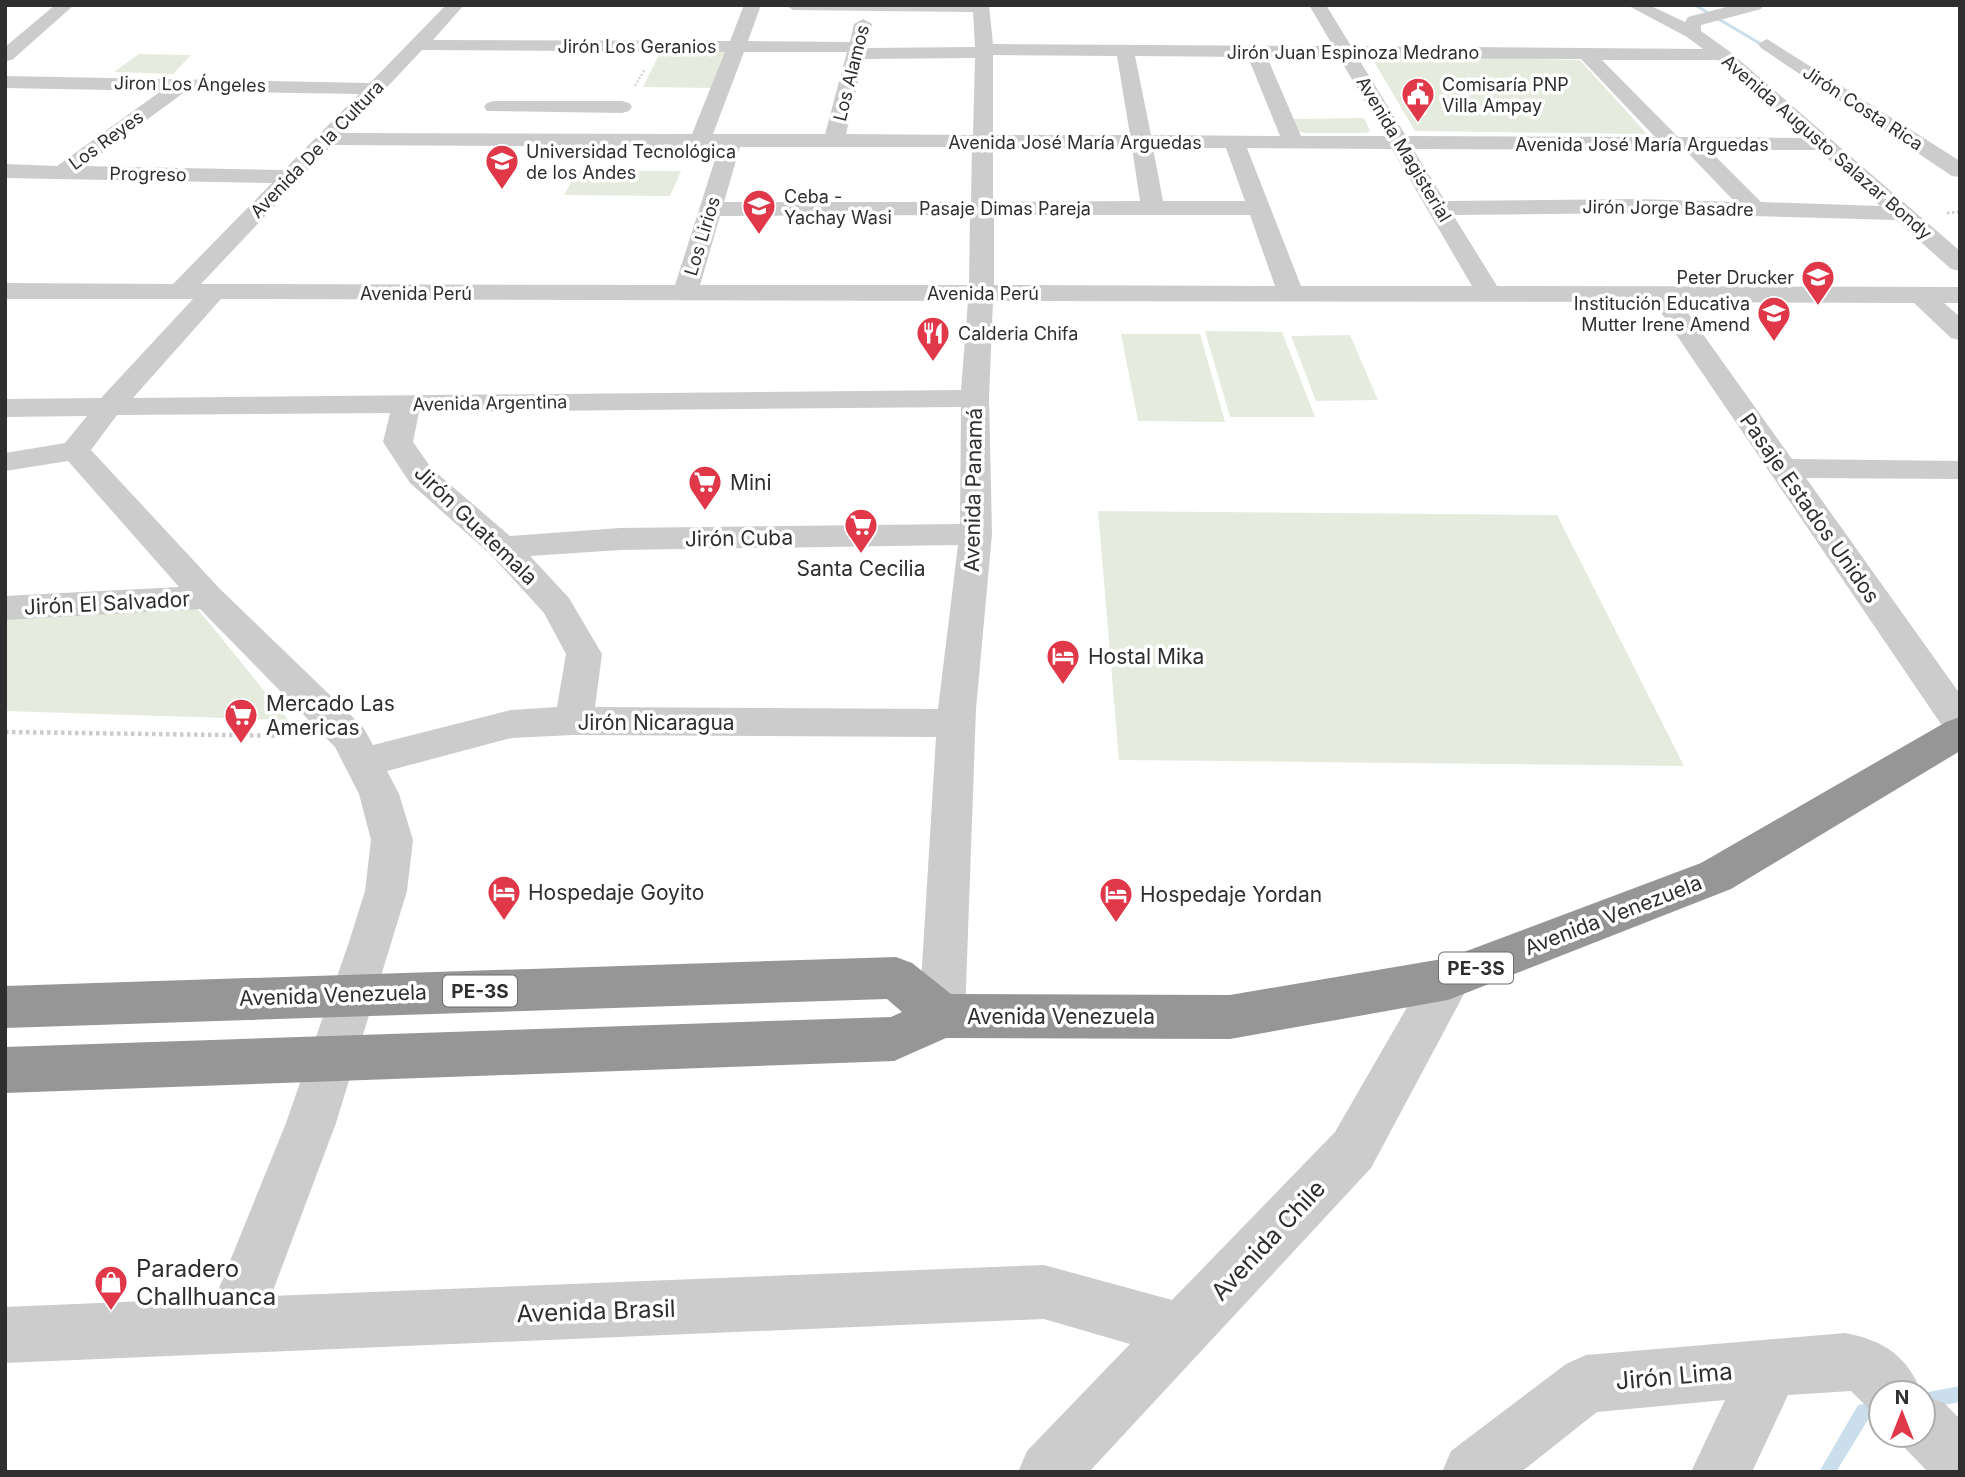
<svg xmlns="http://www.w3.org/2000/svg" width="1965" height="1477" font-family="Inter,sans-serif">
  <rect width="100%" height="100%" fill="#fff"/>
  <g fill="#e5ecdd">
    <path d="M731 50 711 88 643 87 661 51Z"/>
    <path d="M1369 53 1525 55 1534 59 1580 60 1647 134 1415 131Z"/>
    <path d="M139 54 191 55 173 74 114 72Z"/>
    <path d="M1364 118 1370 131 1366 133H1304L1297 131 1291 119Z"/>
    <path d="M578 170 681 171 670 196 564 195Z"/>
    <path d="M1205 331 1282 332 1315 417H1230Z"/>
    <path d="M1121 334H1200L1225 422 1138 421Z"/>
    <path d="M1350 335 1378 400 1316 401 1291 336Z"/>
    <path d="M1098 511 1557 515 1684 766 1119 760Z"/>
    <path d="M197 608 288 720 5 711V619Z"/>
  </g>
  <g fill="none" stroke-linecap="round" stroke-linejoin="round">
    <g fill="#cadfeb" fill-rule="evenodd">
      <path d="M1692 5H1698L1772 49 1768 50Z"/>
      <path d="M1960 1386V1402L1923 1409V1393Z"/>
      <path d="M1881 1400V1416L1869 1418 1836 1472H1819L1858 1405Z"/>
    </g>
    <path stroke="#ccc" stroke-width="2" stroke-dasharray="2 2" stroke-linecap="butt" d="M635 86 645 69"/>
    <path stroke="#ccc" stroke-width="2.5" stroke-dasharray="2.5 2.5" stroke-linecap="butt" d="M1947 213 1960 212"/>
    <path stroke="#ccc" stroke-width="4.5" stroke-dasharray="3.5 3.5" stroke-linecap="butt" d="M5 732 298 736"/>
    <g fill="#ccc" fill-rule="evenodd">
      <path d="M55 5H74L12 60 5 61V47Z"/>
      <path d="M446 5H464L433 40 730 41 744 5H761L748 41 850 42 854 24 863 19 872 24 866 48 975 47 973 12 793 10 785 5H989L993 44 1333 46 1309 5H1326L1351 46 1703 49 1687 37 1627 5H1649L1685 22 1688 17 1734 5H1763L1761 9 1701 25V31L1729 51 1960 251V271L1951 269 1896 220 1637 213 1453 215 1497 286 1960 287V303H1944L1960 317V340L1951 338 1914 303 1680 302 1792 459 1960 461V479L1806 478 1960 694V737L1947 733 1654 302 993 301 989 398 992 534 976 709 965 1016 958 1031 942 1038 926 1031 919 1016 936 737 574 735 511 738 387 771 399 794 413 840 407 891 336 1123 271 1296 1044 1265 1172 1300 1335 1132 1432 964 1448 958 1464 964 1471 979 1464 994 1371 1168 1089 1472H1018L1027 1451 1130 1344 1044 1319 5 1363V1307L215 1298 286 1123 348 945 365 891 371 840 359 794 335 747 200 609 5 620V596L179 587 68 461 5 471V453L65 443 87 416 5 417V399L101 398 193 299H5V283L173 284 272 183 5 178V164L57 166 161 91 5 88V76L370 83ZM422 50 725 52 692 134 344 133ZM744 52H847L825 134H713ZM993 55 1117 56 1130 135H993ZM1135 56 1248 57 1280 136 1151 135ZM1267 57H1339L1385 136H1301ZM975 58 973 135 846 134 863 59ZM1358 58 1581 59 1655 137 1406 136ZM1602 60H1717L1804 138 1678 137ZM186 91 359 94 284 170 84 166ZM332 145 719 147 675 285 201 284ZM740 147H972L971 202H724ZM993 148H1132L1140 201 993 202ZM1153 148H1226L1245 201H1163ZM1247 148 1392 149 1472 286H1301ZM1413 149 1685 150 1735 202 1637 199 1445 201ZM1709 150H1818L1880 206 1761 202ZM970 215 969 285H700L720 216ZM994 215H1250L1275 286 994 285ZM221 299 968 301 961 390 133 398ZM961 407 960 524 620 528 510 536 432 469 413 442 419 412ZM390 413 383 442 410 483 491 555 544 613 566 654 557 707 511 710 373 745 363 727 220 589 91 450 117 415ZM958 545 938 709 595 707 602 654 569 598 530 556 620 550Z"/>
      <path d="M1767 39 1960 161V177L1952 176 1761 48 1758 44Z"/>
      <path d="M494 101H622L629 103 632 107 629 111 622 113 487 111 484 107 487 103Z"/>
      <path d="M1845 1333C1885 1341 1906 1355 1922 1393H1881V1417L1873 1413 1851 1391 1788 1395 1752 1472H1691L1725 1400 1597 1412 1521 1472H1442L1451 1451 1566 1364 1586 1355Z"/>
      <path d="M1923 1395 1944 1403 1960 1419V1472H1928L1902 1445 1898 1435H1923Z"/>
    </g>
    <path fill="#969696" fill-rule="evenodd" d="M1960 717V751L1731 889 1448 1000 1230 1039 946 1038 894 1061 5 1093V1047L891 1017 902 1012 887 999 5 1028V986L896 957 912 963 951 994 1230 995 1448 958 1701 863 1946 722Z"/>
  </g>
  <defs>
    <symbol id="civic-pin" viewBox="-11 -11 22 30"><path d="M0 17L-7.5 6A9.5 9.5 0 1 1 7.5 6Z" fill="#e03749" stroke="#fff"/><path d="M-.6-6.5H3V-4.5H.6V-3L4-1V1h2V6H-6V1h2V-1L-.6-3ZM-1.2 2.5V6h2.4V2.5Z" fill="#fff"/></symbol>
    <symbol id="university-pin" viewBox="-11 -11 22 30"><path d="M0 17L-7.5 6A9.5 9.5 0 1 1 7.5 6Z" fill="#e03749" stroke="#fff"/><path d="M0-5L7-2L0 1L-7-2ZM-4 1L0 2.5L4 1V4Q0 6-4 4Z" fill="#fff"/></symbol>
    <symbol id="school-pin" viewBox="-11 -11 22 30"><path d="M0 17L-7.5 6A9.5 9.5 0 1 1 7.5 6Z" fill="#e03749" stroke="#fff"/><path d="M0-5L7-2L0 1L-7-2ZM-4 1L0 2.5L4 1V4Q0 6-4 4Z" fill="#fff"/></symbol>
    <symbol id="restaurant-pin" viewBox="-11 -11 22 30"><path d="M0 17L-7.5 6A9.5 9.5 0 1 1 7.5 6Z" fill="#e03749" stroke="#fff"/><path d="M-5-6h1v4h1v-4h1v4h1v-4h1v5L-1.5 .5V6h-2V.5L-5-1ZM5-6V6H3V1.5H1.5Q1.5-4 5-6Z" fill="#fff"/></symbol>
    <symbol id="supermarket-pin" viewBox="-11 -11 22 30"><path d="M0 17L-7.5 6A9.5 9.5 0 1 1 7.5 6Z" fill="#e03749" stroke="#fff"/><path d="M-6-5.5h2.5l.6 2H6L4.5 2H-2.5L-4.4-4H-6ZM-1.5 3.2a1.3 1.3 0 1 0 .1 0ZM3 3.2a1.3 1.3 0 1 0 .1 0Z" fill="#fff"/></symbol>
    <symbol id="hotel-pin" viewBox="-11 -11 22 30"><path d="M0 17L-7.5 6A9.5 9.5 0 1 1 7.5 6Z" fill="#e03749" stroke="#fff"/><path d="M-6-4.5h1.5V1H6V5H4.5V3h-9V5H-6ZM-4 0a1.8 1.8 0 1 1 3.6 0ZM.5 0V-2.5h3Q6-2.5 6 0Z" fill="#fff"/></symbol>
    <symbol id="shop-pin" viewBox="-11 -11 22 30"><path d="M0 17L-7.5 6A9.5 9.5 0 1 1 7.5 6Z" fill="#e03749" stroke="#fff"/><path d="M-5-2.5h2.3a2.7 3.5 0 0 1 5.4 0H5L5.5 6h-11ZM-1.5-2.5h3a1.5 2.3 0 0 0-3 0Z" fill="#fff"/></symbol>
  </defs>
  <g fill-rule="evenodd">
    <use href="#civic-pin" x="1399" y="75" width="38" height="52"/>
    <use href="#university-pin" x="483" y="142" width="38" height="52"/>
    <use href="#school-pin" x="740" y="187" width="38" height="52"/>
    <use href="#school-pin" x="1799" y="258" width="38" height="52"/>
    <use href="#school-pin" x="1755" y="294" width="38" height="52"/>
    <use href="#restaurant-pin" x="914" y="314" width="38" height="52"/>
    <use href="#supermarket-pin" x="686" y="463" width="38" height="52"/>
    <use href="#supermarket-pin" x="842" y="506" width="38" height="52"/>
    <use href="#hotel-pin" x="1044" y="637" width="38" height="52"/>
    <use href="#supermarket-pin" x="222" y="696" width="38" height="52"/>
    <use href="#hotel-pin" x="485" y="873" width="38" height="52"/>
    <use href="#hotel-pin" x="1097" y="875" width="38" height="52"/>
    <use href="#shop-pin" x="92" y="1263" width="38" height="52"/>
  </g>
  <g text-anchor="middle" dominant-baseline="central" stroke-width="7" stroke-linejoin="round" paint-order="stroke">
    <g font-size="18" fill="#2f2f2f" stroke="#fff">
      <text x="637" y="46">Jirón Los Geranios</text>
      <text x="1353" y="52">Jirón Juan Espinoza Medrano</text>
      <text transform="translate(851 73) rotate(-76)">Los Alamos</text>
      <text transform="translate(190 84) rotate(1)">Jiron Los Ángeles</text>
      <text transform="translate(1863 108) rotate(33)">Jirón Costa Rica</text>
      <text transform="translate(106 140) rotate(-36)">Los Reyes</text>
      <text x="1075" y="142">Avenida José María Arguedas</text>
      <text x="1642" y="144">Avenida José María Arguedas</text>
      <text transform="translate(1827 147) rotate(41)">Avenida Augusto Salazar Bondy</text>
      <text transform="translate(317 149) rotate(-46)">Avenida De la Cultura</text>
      <text transform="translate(1404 149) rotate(59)">Avenida Magisterial</text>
      <text transform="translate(148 174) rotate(1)">Progreso</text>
      <text x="1005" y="208">Pasaje Dimas Pareja</text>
      <text transform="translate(1668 208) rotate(1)">Jirón Jorge Basadre</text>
      <text transform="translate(702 236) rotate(-73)">Los Lirios</text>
      <text x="416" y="293">Avenida Perú</text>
      <text x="983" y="293">Avenida Perú</text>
      <text transform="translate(490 403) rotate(-1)">Avenida Argentina</text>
    </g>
    <g font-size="18" fill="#2f2f2f" stroke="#fff" text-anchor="start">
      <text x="1442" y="84">Comisaría PNP<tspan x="1442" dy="21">Villa Ampay</tspan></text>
      <text x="526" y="151">Universidad Tecnológica<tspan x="526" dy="21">de los Andes</tspan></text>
      <text x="784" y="196">Ceba -<tspan x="784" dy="21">Yachay Wasi</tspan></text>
      <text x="1794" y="277" text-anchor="end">Peter Drucker</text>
      <text x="1750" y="303" text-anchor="end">Institución Educativa<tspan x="1750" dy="21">Mutter Irene Amend</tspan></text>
      <text x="958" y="333">Calderia Chifa</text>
    </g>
    <g fill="#fff" stroke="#6d6d6d" stroke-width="2">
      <rect x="1439" y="952.5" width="74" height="31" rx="5"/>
      <rect x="443" y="975.5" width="74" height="31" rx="5"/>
    </g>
    <g font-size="19" font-weight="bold" fill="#2f2f2f">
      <text x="1476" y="968">PE-3S</text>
      <text x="480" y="991">PE-3S</text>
    </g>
    <g font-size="21" fill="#2f2f2f" stroke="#fff" text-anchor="start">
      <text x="730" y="482">Mini</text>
      <text x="861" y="568" text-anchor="middle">Santa Cecilia</text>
      <text x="1088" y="656">Hostal Mika</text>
      <text x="266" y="703">Mercado Las<tspan x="266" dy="24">Americas</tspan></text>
      <text x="528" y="892">Hospedaje Goyito</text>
      <text x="1140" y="894">Hospedaje Yordan</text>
    </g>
    <g font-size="21" fill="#2f2f2f" stroke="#fff">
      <text transform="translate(973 490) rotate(-89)">Avenida Panamá</text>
      <text transform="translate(1810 508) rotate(55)">Pasaje Estados Unidos</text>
      <text transform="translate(476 525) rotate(44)">Jirón Guatemala</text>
      <text transform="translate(739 538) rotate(-1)">Jirón Cuba</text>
      <text transform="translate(107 603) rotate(-3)">Jirón El Salvador</text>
      <text x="656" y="722">Jirón Nicaragua</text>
      <text transform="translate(1613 915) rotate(-21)">Avenida Venezuela</text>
      <text transform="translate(333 995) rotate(-2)">Avenida Venezuela</text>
      <text x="1061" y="1016">Avenida Venezuela</text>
    </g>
    <g font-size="24" fill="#2f2f2f" stroke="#fff">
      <text transform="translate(1268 1240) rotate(-47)">Avenida Chile</text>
      <text transform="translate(596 1311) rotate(-2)">Avenida Brasil</text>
      <text transform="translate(1674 1376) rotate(-5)">Jirón Lima</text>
    </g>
    <g font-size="24" fill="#2f2f2f" stroke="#fff" text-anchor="start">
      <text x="136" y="1268">Paradero<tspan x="136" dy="28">Challhuanca</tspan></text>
    </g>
  </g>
  <rect width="1965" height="1477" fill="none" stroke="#2f2f2f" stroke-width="14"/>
  <g transform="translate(1902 1414)"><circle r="33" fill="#ffffff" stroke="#acacac" stroke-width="2"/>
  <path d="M0-5L12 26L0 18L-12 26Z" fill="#e03749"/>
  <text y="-10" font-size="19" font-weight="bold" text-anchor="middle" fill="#2f2f2f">N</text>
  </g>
</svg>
